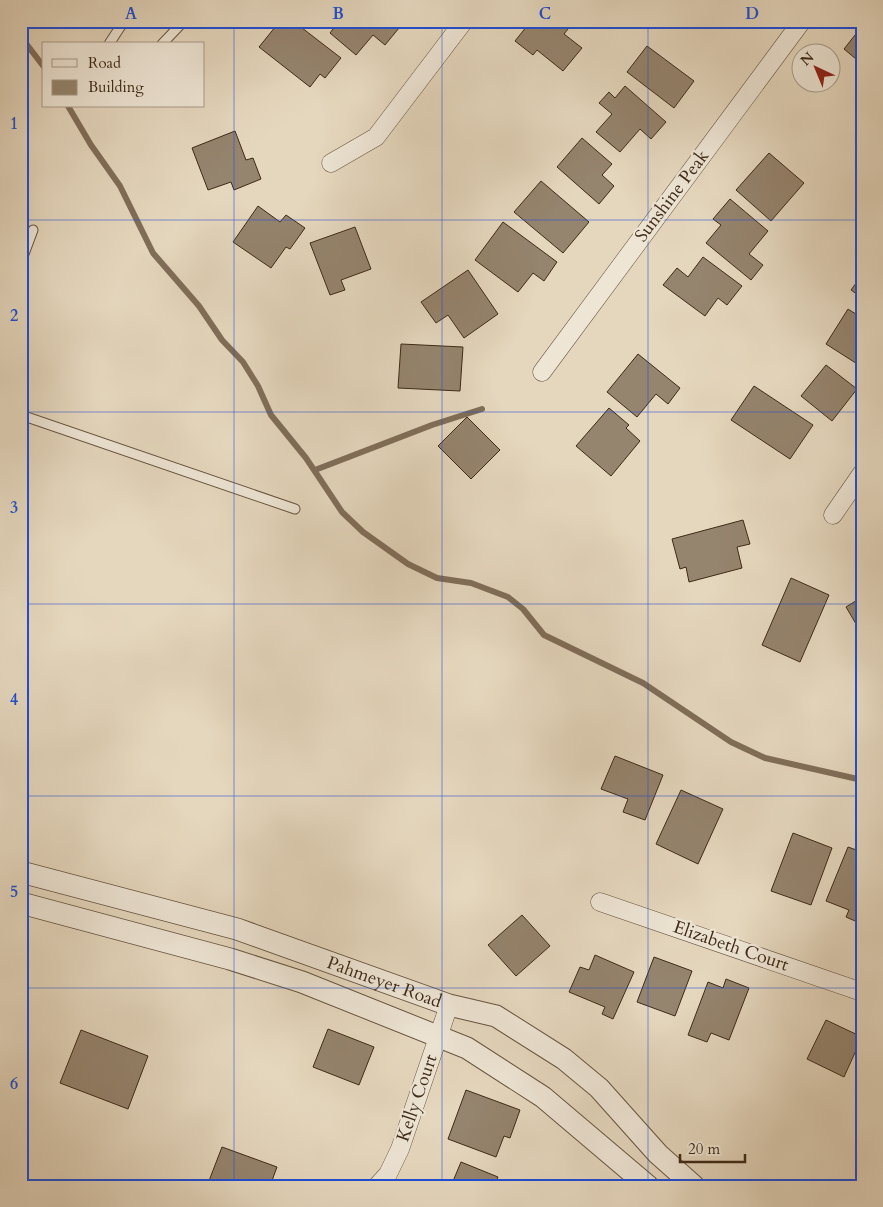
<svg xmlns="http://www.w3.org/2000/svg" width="883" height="1207" font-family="Cardo,serif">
  <rect width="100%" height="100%" fill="#e5d7be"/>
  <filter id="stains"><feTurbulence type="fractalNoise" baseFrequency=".004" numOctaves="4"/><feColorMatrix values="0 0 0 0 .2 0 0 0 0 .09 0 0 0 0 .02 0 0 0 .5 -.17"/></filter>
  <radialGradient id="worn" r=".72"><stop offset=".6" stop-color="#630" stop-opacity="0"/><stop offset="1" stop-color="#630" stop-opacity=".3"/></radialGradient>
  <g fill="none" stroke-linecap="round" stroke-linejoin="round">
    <g stroke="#806e59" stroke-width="6">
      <path d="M21 37 44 67"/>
      <path d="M68 106 91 145 120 186 153 253 199 306 222 340 243 362 258 386 271 415 306 458 342 512 363 532 408 564 437 578 471 583 508 597 523 609 544 635 643 683 731 742 765 758 862 780"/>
      <path d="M315 470 432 425 482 409"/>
    </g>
  </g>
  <g fill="#95846e" stroke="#3e2a17">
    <path d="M280 21H293L341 58 325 78 320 74 310 87 259 47Z"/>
    <path d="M339 21H390L399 28 385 45 373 35 356 55 330 33Z"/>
    <path d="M531 21H549L552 24 555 21H568L572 24 564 34 582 48 563 71 537 50 533 55 515 41Z"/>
    <path d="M859 30 862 33V64L844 49Z"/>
    <path d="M647 46 694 81 674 108 627 72Z"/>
    <path d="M625 86 666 122 651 139 640 129 620 152 596 132 612 114 599 103 609 92 615 98Z"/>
    <path d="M235 131 246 160 253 158 261 179 234 190 231 182 208 190 192 148Z"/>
    <path d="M582 138 612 164 602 175 614 186 599 204 557 167Z"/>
    <path d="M769 153 804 183 771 221 736 190Z"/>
    <path d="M541 181 589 222 563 253 514 212Z"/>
    <path d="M730 199 768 231 749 254 763 265 751 280 706 243 721 225 713 219Z"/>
    <path d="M258 206 280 222 286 215 305 228 290 249 286 247 271 268 233 242Z"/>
    <path d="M503 222 557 262 544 281 533 273 518 292 475 260Z"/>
    <path d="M355 227 371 269 341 280 345 290 330 295 310 243Z"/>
    <path d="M703 257 742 286 727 305 718 298 705 316 663 285 677 268 688 277Z"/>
    <path d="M468 270 498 314 464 338 448 315 436 323 421 302Z"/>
    <path d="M862 275V298L851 290Z"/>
    <path d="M848 309 862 318V367L826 344Z"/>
    <path d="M401 344 463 347 460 391 398 388Z"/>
    <path d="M638 354 680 388 668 404 656 394 637 417 607 392Z"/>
    <path d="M826 365 857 389 832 421 801 396Z"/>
    <path d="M754 386 813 425 790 459 731 420Z"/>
    <path d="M609 408 629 425 626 428 640 441 611 476 576 446Z"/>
    <path d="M467 417 500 450 471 479 438 446Z"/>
    <path d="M743 520 750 544 737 547 742 568 689 582 686 567 680 569 672 539Z"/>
    <path d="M791 578 829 595 800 662 762 645Z"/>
    <path d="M862 597V634L846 607Z"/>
    <path d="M615 756 663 775 645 820 623 812 628 799 601 789Z"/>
    <path d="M681 790 723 809 698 864 656 844Z"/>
    <path d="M793 833 832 848 811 905 771 891Z"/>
    <path d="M848 847 862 852V924L846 917 849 910 826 901Z"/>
    <path d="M522 915 550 946 516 976 488 945Z"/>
    <path d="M595 955 634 972 613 1019 602 1014 605 1007 569 992 580 967 589 970Z"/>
    <path d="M654 957 692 971 675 1016 637 1002Z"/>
    <path d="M726 979 749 988 729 1040 711 1033 707 1042 688 1035 708 982 723 988Z"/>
    <path d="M826 1020 862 1037 844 1077 807 1059Z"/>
    <path d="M328 1029 374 1047 359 1085 313 1067Z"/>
    <path d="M81 1030 148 1056 128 1109 60 1083Z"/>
    <path d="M466 1090 520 1110 510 1138 504 1136 496 1157 448 1139Z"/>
    <path d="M222 1147 277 1167 270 1186 251 1182 250 1186H207Z"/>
    <path d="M461 1162 498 1177 494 1186H451Z"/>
  </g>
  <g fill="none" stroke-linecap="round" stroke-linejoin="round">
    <defs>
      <g id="service">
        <path d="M109 44 124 21"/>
        <path d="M162 44 184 21"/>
        <path d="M21 262 33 230"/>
        <path d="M21 415 295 509"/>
      </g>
      <g id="minor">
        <path d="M331 163 376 137 464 21"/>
        <path d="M542 372 802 21"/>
        <path d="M833 515 862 473"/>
        <path d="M600 902 862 992"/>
        <path d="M377 1186 388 1174 400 1149 449 1005"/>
      </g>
      <g id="tertiary">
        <path id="s1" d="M21 872 237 929 449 1005 496 1016 564 1059 599 1088 658 1154 694 1186"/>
        <path d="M21 903 230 959 302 982 467 1048 543 1097 648 1186"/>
      </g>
    </defs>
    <use href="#service" stroke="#685541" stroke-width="11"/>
    <use href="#minor" stroke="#685541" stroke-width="19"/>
    <use href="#tertiary" stroke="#685541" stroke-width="23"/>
    <use href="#service" stroke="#eee5d5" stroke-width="9"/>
    <use href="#minor" stroke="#eee5d5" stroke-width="18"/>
    <use href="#tertiary" stroke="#eee5d5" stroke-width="21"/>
  </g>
  <path fill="none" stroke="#1d4ed8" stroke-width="1" stroke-opacity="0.55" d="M234 21V1186M442 21V1186M648 21V1186M21 220H862M21 412H862M21 604H862M21 796H862M21 988H862"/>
  <g text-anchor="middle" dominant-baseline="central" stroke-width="4.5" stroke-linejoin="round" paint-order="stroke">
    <g font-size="18" fill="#3e2a17" stroke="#eee5d5">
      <text transform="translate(672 196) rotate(-53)">Sunshine Peak</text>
      <text transform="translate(731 946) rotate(19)">Elizabeth Court</text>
      <text stroke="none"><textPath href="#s1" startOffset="380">Pahmeyer Road</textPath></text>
      <text transform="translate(417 1098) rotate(-71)">Kelly Court</text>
    </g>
  </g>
  <rect width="883" height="1207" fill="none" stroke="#e5d7be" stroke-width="55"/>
  <rect x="42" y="42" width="162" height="65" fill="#eee5d5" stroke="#a89a89"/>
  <rect x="52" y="59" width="25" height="8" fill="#eee5d5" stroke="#a89a89"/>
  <text x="88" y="68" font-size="15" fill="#3e2a17">Road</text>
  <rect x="52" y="80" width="25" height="15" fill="#95846e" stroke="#a89a89"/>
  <text x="88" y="92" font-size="15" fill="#3e2a17">Building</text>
  <g transform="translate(816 68) rotate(316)"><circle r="24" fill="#eee5d5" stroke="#a89a89"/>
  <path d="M0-4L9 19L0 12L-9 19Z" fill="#8f2418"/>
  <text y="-8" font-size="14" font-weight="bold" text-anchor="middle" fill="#3e2a17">N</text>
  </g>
  <path d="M680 1154v8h65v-8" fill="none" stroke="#3e2a17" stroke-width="2.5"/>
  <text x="688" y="1154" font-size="15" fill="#3e2a17" stroke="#eee5d5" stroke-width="4" paint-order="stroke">20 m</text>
  <rect x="28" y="28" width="828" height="1152" fill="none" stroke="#1d4ed8" stroke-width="2"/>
  <g font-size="16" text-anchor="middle" font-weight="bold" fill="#1d4ed8">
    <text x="131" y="19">A</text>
    <text x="338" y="19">B</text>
    <text x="545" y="19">C</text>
    <text x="752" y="19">D</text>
    <text x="14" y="129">1</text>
    <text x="14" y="321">2</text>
    <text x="14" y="513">3</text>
    <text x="14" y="705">4</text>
    <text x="14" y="897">5</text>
    <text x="14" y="1089">6</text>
  </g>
  <rect width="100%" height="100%" filter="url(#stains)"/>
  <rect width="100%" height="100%" fill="url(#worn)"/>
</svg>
